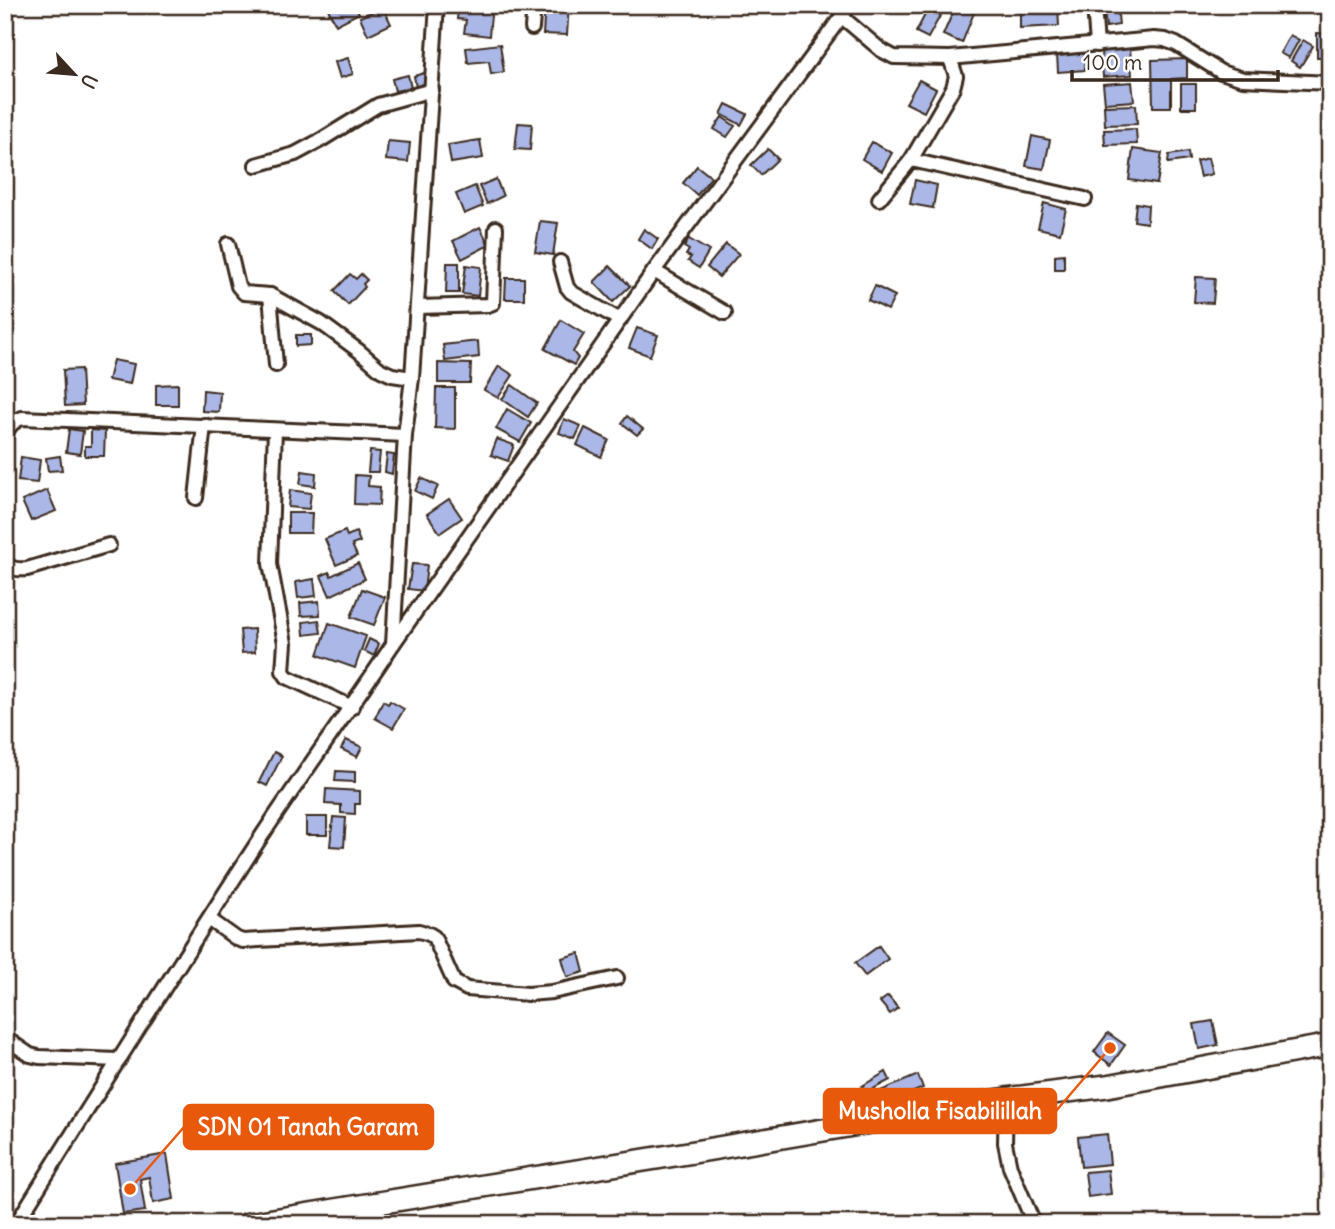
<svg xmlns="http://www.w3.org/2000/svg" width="1335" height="1229" font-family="Delius,sans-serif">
  <rect width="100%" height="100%" fill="#fff"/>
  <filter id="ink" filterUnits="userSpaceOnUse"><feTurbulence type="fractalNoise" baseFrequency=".0143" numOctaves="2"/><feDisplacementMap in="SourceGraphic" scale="14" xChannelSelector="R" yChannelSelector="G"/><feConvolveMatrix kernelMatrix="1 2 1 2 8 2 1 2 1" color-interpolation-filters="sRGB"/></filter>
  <g filter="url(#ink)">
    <g fill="#aab7e7" stroke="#3b2a1e" stroke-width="2">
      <path d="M326 5H355L359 13 336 25Z"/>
      <path d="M464 5H492L489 36 464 33 466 20 457 19 458 10H463Z"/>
      <path d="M545 5H569L567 35 543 34Z"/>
      <path d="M930 5H946L928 38 916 32Z"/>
      <path d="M956 5H977L962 43 943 35Z"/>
      <path d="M1103 5H1117L1119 25 1106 27Z"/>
      <path d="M1125 5H1194V9L1125 10Z"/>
      <path d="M383 7 391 24 368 35 360 17Z"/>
      <path d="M1058 7 1059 26 1020 28V9Z"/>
      <path d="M1317 33 1329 34V57H1317Z"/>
      <path d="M1290 35 1299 40 1289 58 1280 53Z"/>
      <path d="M1303 40 1313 46 1300 67 1291 61Z"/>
      <path d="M500 44 504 72 491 74 489 61 468 63 466 48Z"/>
      <path d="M1130 47 1132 75 1103 77 1101 50Z"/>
      <path d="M1084 53 1085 70 1058 72 1057 54Z"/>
      <path d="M348 58 353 74 340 78 335 62Z"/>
      <path d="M1187 59V78L1171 79V107H1153L1152 60Z"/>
      <path d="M424 73 426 85 416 88 414 76Z"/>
      <path d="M408 75 411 88 395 91 392 79Z"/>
      <path d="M919 80 936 89 924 112 906 103Z"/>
      <path d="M1132 82 1134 101 1105 103 1103 84Z"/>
      <rect x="1181" y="84" width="15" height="24"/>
      <path d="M726 104 747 114 741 125 721 114Z"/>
      <path d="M1136 105 1137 124 1105 125 1104 106Z"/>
      <path d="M722 117 735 126 727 137 714 129Z"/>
      <path d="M518 123 532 124 530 150 515 149Z"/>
      <path d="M1136 129 1137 144 1105 145 1104 130Z"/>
      <path d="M1032 136 1050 140 1044 169 1026 166Z"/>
      <path d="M480 140 483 158 451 163 448 145Z"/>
      <path d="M388 141 410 143 408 162 386 160Z"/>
      <path d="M872 142 892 153 882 171 862 159Z"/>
      <path d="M768 149 778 159 761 175 751 165Z"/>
      <path d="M1133 149 1162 153 1157 184 1129 180Z"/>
      <path d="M1188 152 1189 160 1168 163 1169 155Z"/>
      <path d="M1208 158 1212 174 1200 177 1196 161Z"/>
      <path d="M697 166 711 177 697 195 683 183Z"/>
      <path d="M496 179 503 196 487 204 479 186Z"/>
      <path d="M915 180 937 185 933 208 910 204Z"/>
      <path d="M475 186 483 206 464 214 456 194Z"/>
      <path d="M1044 203 1066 209 1060 233 1038 228Z"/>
      <path d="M1136 203 1148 205 1147 223 1134 221Z"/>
      <path d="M540 221 558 223 553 255 535 252Z"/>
      <path d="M480 227 489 245 462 259 453 241Z"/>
      <path d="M644 229 658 239 652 249 638 239Z"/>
      <path d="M689 239 709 251 699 268 688 261 691 257 686 255 689 250 684 247Z"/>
      <path d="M726 244 739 254 719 277 707 267Z"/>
      <path d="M1064 254V269H1055V255Z"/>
      <path d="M447 263H459V293H446Z"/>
      <path d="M466 265 481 267 478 296 462 294Z"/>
      <path d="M610 266 630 286 613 302 594 282Z"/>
      <path d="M350 274 356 279 361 274 367 280 363 284 365 287 348 305 334 291Z"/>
      <path d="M1196 277 1215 278 1213 303 1194 302Z"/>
      <path d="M506 278H524V299H505Z"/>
      <path d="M875 286 895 296 888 310 868 300Z"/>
      <path d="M561 320 584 334 573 352 578 358 574 365 545 349Z"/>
      <path d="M637 328 658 335 650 356 629 348Z"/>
      <path d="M296 335H311V345L296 346Z"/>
      <path d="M478 341 479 357 445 361 443 345Z"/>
      <path d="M113 360 134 364 130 384 108 380Z"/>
      <path d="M438 363 471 364 470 383H438Z"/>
      <path d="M499 366 513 375 498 398 484 390Z"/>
      <path d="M81 369 83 405 65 406 63 370Z"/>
      <path d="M178 384V405H156V385Z"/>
      <path d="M512 385 537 403 528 417 502 399Z"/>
      <path d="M436 388H455V429L435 428Z"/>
      <path d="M203 390 220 392 219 412 202 411Z"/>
      <path d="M507 409 531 423 520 442 496 429Z"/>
      <path d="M627 416 643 429 637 435 622 423Z"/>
      <path d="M564 419 581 426 575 439 559 433Z"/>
      <path d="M585 428 609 440 601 457 577 445Z"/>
      <path d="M69 429 83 431 80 454 66 452Z"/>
      <path d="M91 430 105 431 104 456H85V446H91Z"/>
      <path d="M497 439 514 445 508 461 491 455Z"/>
      <path d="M370 451 380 452 378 472H368Z"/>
      <path d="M387 454 394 455 392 474 385 472Z"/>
      <path d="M60 456 62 470 48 471 46 458Z"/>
      <path d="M21 457 40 460 37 483 18 481Z"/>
      <path d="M302 471 316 473 315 486 300 484Z"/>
      <path d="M355 475 369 476 368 486 380 487 379 505 354 504Z"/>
      <path d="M421 478 438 486 432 499 415 491Z"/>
      <path d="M47 490 56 511 31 521 22 501Z"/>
      <path d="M290 490 311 493 309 509 288 507Z"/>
      <path d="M449 499 462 518 440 533 427 514Z"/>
      <path d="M288 513H312L311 533H288Z"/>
      <path d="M345 531 347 536 356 532 360 542 352 545 357 556 336 565 325 539Z"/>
      <path d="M358 563 365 579 330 596 321 576 329 572 331 576Z"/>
      <path d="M412 564 427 565 424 591 408 589Z"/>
      <path d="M314 579 316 596 298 598 296 582Z"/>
      <path d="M362 589 385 597 374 625 351 617Z"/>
      <path d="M319 601 320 615 301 616 300 603Z"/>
      <path d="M319 620 321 633 304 635 303 622Z"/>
      <path d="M329 623 366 636 355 668 318 655Z"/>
      <path d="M254 629 255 652 242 653 240 630Z"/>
      <path d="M369 639 379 644 374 656 364 651Z"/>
      <path d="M383 701 388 704 390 701 404 709 393 728 375 718Z"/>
      <path d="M346 740 362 747 357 757 341 749Z"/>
      <path d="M274 752 282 756 267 786 259 782Z"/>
      <path d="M336 771 355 772V782L335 781Z"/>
      <path d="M326 789 360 791V804H355V814L341 813V805L325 804Z"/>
      <rect x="306" y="817" width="21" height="18"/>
      <path d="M333 817 346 818 344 847 330 846Z"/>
      <path d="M879 946 888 959 865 976 855 963Z"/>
      <path d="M579 953 584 972 567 977 562 958Z"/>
      <path d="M888 996 898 1008 890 1014 880 1002Z"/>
      <path d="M1213 1021 1218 1045 1199 1049 1194 1024Z"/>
      <path d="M1108 1033 1125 1045 1111 1065 1094 1052Z"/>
      <path d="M886 1072 890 1080 866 1093 862 1086Z"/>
      <path d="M918 1075 923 1088 876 1108 871 1095Z"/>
      <path d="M1107 1134 1110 1164 1081 1167 1078 1137Z"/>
      <path d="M167 1154 174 1199 153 1203 149 1177 140 1179 145 1211 123 1214 115 1163Z"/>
      <path d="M1108 1170 1111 1194 1088 1197 1085 1172Z"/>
    </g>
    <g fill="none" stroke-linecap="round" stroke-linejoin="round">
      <defs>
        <g id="minor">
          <path d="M1094 5 1097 45"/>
          <path d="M842 17 881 50 894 57 950 58 1154 39 1165 40 1176 44 1221 72 1243 79 1330 83"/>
          <path d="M532 28 534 5"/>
          <path d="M950 58 956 76 953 88 911 160 1085 199"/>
          <path d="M256 165 295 154 321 140 378 105 432 90"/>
          <path d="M879 199 911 160"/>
          <path d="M228 244 238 286 244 293 270 295 321 323 359 351 381 370 392 375 412 378"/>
          <path d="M560 262 567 287 571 292 620 320"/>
          <path d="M654 271 725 313"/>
          <path d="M270 295 276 365"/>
          <path d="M418 307 488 305 493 303 496 228"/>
          <path d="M275 430 270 564 285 643 283 671 287 677 352 707"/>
          <path d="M5 436C9 426 12 422 22 418L405 435"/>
          <path d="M196 498 204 425"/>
          <path d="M5 563C12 569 17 570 27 569L109 545"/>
          <path d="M393 644 405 435 412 378 437 5"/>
          <path d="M209 919 237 939 243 941 419 931 429 934 434 937 454 982 467 989 528 994 552 992 617 978"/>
          <path d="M5 1038 30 1055 39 1057 119 1060"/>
          <path d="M1006 1099 1005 1143 1010 1167 1034 1224"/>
          <path d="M16 1224C97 1094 178 965 261 837 304 772 350 709 393 644L654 271 850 5"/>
        </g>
        <path id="trunk" d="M248 1224 694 1152 1006 1099 1107 1086 1330 1045"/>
      </defs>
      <use href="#minor" stroke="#3b2a1e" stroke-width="18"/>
      <use href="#trunk" stroke="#3b2a1e" stroke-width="26"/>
      <use href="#minor" stroke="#fff" stroke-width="12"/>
      <use href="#trunk" stroke="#fff" stroke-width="21"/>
    </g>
  </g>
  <path fill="none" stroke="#e8590c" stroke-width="2.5" d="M1110 1048L1056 1111M130 1189L184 1127"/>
  <g fill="#e8590c" stroke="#fff" stroke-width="2.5">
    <circle cx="1110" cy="1048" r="7"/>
    <circle cx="130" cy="1189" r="7"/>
  </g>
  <g fill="#e8590c" stroke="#e8590c" stroke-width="2.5">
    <rect x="824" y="1089" width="232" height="44" rx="7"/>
    <rect x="184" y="1105" width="249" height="44" rx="7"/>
  </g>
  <g font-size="23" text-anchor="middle" font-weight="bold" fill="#fff">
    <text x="940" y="1119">Musholla Fisabilillah</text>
    <text x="308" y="1135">SDN 01 Tanah Garam</text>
  </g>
  <rect width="1335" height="1229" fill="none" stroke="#fff" stroke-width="28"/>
  <rect x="14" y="14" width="1307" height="1201" fill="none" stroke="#3b2a1e" stroke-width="2.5" filter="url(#ink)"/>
  <g transform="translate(74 74) rotate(116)" stroke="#ffffff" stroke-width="5" paint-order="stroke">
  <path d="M0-5L12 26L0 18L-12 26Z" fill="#3b2a1e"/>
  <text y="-10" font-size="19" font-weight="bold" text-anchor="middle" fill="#3b2a1e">U</text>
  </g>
  <path d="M1072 70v10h206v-10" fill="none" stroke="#3b2a1e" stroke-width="3.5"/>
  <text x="1083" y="70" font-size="21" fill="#3b2a1e" stroke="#ffffff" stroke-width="5" paint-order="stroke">100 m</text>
</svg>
